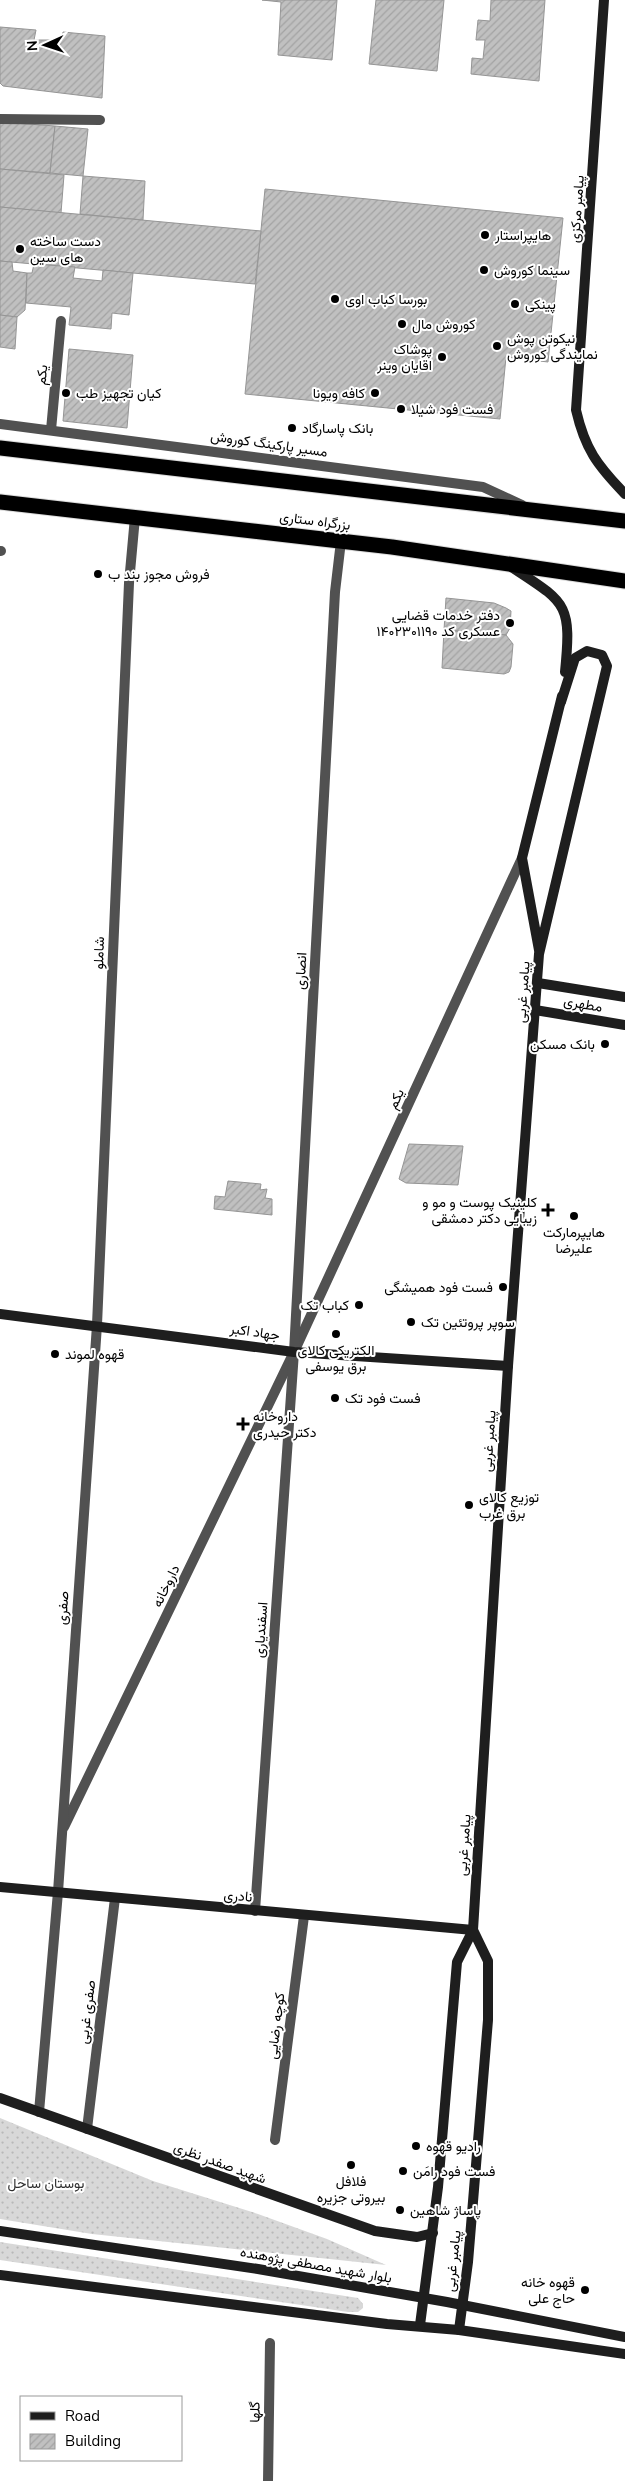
<svg xmlns="http://www.w3.org/2000/svg" width="625" height="2481" font-family="'Nunito Sans',Vazirmatn,sans-serif">
  <defs>
    <pattern id="grass-dots" width="8" height="8" patternUnits="userSpaceOnUse" patternTransform="scale(1.25)"><rect width="8" height="8" fill="#d8d8d8"/><path d="M2 2h.1M6 6h.1" fill="none" stroke="#b8b8b8" stroke-width="1.8" stroke-linecap="round"/></pattern>
    <pattern id="building-hatch" width="6" height="6" patternUnits="userSpaceOnUse" patternTransform="scale(1.25)"><rect width="6" height="6" fill="#c0c0c0"/><path d="M-1 1l2-2M0 6l6-6M5 7l2-2" fill="none" stroke="#a3a3a3"/></pattern>
  </defs>
  <rect width="100%" height="100%" fill="#fff"/>
  <g fill="url(#grass-dots)">
    <path d="M0 2118 153 2181 258 2214 327 2239 386 2265 92 2234 0 2219Z"/>
    <path d="M0 2242 358 2298 363 2304V2308L358 2312H348L0 2260Z"/>
  </g>
  <g fill="url(#building-hatch)" stroke="#959595">
    <path d="M262 0H337L332 60 278 55 281 2Z"/>
    <path d="M376 0H444L437 71 369 64Z"/>
    <path d="M491 0H545L539 81 471 74 472 58 483 59 485 40H476L478 20 490 21Z"/>
    <path d="M0 27 36 30 34 40H62L63 32 105 36 102 98 3 86 0 83Z"/>
    <path d="M0 122 55 126 50 173 0 169Z"/>
    <path d="M55 126 88 129 83 176 50 173Z"/>
    <path d="M0 169 64 175 61 213 0 207Z"/>
    <path d="M83 176 145 181 143 220 80 214Z"/>
    <path d="M265 189 563 218 548 362 506 357 500 419 245 394Z"/>
    <path d="M0 207 261 231 255 284 0 261Z"/>
    <path d="M0 261 12 262 13 271 27 273 25 310 17 317 0 315Z"/>
    <path d="M34 264 75 267 73 278 102 281 103 270 133 273 129 315 112 313 111 329 69 325 71 307 26 303 27 273H32Z"/>
    <path d="M0 315 17 317 15 349 0 347Z"/>
    <path d="M69 349 133 355 127 428 63 421Z"/>
    <path d="M446 598 494 603 506 608 511 611 510 628 506 635 444 630Z"/>
    <path d="M444 630 506 635 513 644 511 667 509 672 504 674 442 668Z"/>
    <path d="M409 1144 463 1146 458 1185 406 1183 399 1179Z"/>
    <path d="M228 1181 261 1184 260 1190 267 1189 265 1198 272 1199V1215L214 1209 215 1196 225 1197Z"/>
  </g>
  <g fill="none" stroke-linecap="round" stroke-linejoin="round">
    <defs>
      <g id="highway">
        <path d="M0 448 625 521"/>
        <path d="M0 502 392 547 625 581"/>
      </g>
    </defs>
    <use href="#highway" stroke="#dbdbdb" stroke-width="17"/>
    <g stroke="#515151" stroke-width="10">
      <path d="M0 119 100 120"/>
      <path d="M0 424 483 487 522 505"/>
      <path d="M51 430 61 321"/>
      <path d="M0 551H1"/>
      <path d="M64 1827 294 1352 522 858"/>
      <path d="M255 1911 294 1352 335 592 341 541"/>
      <path d="M39 2112 58 1892 97 1325 129 583 135 517"/>
      <path d="M87 2129 115 1898"/>
      <path d="M275 2140 304 1916"/>
      <path d="M268 2481 270 2343"/>
    </g>
    <g stroke="#1e1e1e" stroke-width="10">
      <path d="M604 0 576 410C585 449 597 465 625 494"/>
      <path d="M510 566C566 603 572 602 565 672"/>
      <path d="M539 950 522 858 562 696"/>
      <path d="M538 983 625 997"/>
      <path d="M535 1010 625 1025"/>
      <path d="M0 1314 294 1352 508 1366"/>
      <path d="M0 1887 473 1930"/>
      <path d="M0 2098 375 2231 417 2237 433 2233"/>
      <path d="M0 2231 258 2269 447 2302 625 2337"/>
      <path d="M0 2275 387 2324 459 2330 625 2354"/>
      <path d="M420 2325 438 2187 457 1962 473 1930 508 1366 539 954 607 666 602 655 587 651 575 658 561 702"/>
      <path d="M459 2330 468 2262 488 2020V1961L473 1930"/>
    </g>
    <use href="#highway" stroke="#000" stroke-width="15"/>
  </g>
  <g fill="#000" stroke="#fff" stroke-width="2">
    <circle cx="485" cy="235" r="5"/>
    <circle cx="20" cy="249" r="5"/>
    <circle cx="484" cy="270" r="5"/>
    <circle cx="335" cy="299" r="5"/>
    <circle cx="515" cy="304" r="5"/>
    <circle cx="402" cy="324" r="5"/>
    <circle cx="497" cy="346" r="5"/>
    <circle cx="442" cy="357" r="5"/>
    <circle cx="66" cy="393" r="5"/>
    <circle cx="375" cy="393" r="5"/>
    <circle cx="401" cy="409" r="5"/>
    <circle cx="292" cy="428" r="5"/>
    <circle cx="98" cy="574" r="5"/>
    <circle cx="510" cy="623" r="5"/>
    <circle cx="605" cy="1044" r="5"/>
    <path d="M545.5 1202.5h5v5h5v5h-5v5h-5v-5h-5v-5h5z"/>
    <circle cx="574" cy="1216" r="5"/>
    <circle cx="503" cy="1287" r="5"/>
    <circle cx="359" cy="1305" r="5"/>
    <circle cx="411" cy="1322" r="5"/>
    <circle cx="336" cy="1334" r="5"/>
    <circle cx="55" cy="1354" r="5"/>
    <circle cx="335" cy="1398" r="5"/>
    <path d="M240.5 1416.5h5v5h5v5h-5v5h-5v-5h-5v-5h5z"/>
    <circle cx="469" cy="1505" r="5"/>
    <circle cx="416" cy="2146" r="5"/>
    <circle cx="351" cy="2165" r="5"/>
    <circle cx="403" cy="2171" r="5"/>
    <circle cx="400" cy="2210" r="5"/>
    <circle cx="585" cy="2290" r="5"/>
  </g>
  <g text-anchor="middle" dominant-baseline="central" stroke-width="4" stroke-linejoin="round" paint-order="stroke">
    <g font-size="14" fill="#000" stroke="#fff">
      <text transform="translate(577 209) rotate(-86)">پیامبر مرکزی</text>
      <text transform="translate(42 375) rotate(-85)">یکم</text>
      <text transform="translate(269 444) rotate(8)">مسیر پارکینگ کوروش</text>
      <text transform="translate(315 521) rotate(7)">بزرگراه ستاری</text>
      <text transform="translate(99 953) rotate(-88)">شاملو</text>
      <text transform="translate(301 971) rotate(-87)">انصاری</text>
      <text transform="translate(523 992) rotate(-86)">پیامبر غربی</text>
      <text transform="translate(583 1004) rotate(10)">مطهری</text>
      <text transform="translate(396 1099) rotate(-65)">یکم</text>
      <text transform="translate(255 1332) rotate(8)">جهاد اکبر</text>
      <text transform="translate(489 1441) rotate(-86)">پیامبر غربی</text>
      <text transform="translate(166 1586) rotate(-64)">داروخانه</text>
      <text transform="translate(63 1608) rotate(-86)">صفری</text>
      <text transform="translate(261 1630) rotate(-86)">اسفندیاری</text>
      <text transform="translate(464 1845) rotate(-86)">پیامبر غربی</text>
      <text transform="translate(238 1896) rotate(5)">نادری</text>
      <text transform="translate(87 2012) rotate(-83)">صفری غربی</text>
      <text transform="translate(276 2026) rotate(-83)">کوچه رضایی</text>
      <text transform="translate(220 2163) rotate(20)">شهید صفدر نظری</text>
      <text transform="translate(453 2261) rotate(-84)">پیامبر غربی</text>
      <text transform="translate(316 2265) rotate(10)">بلوار شهید مصطفی پژوهنده</text>
      <text transform="translate(255 2412) rotate(-89)">گلها</text>
    </g>
    <g font-size="14" fill="#000" stroke="#fff" text-anchor="start">
      <text x="495" y="235">هایپراستار</text>
      <text x="30" y="241">دست ساخته<tspan x="30" dy="16">های سین</tspan></text>
      <text x="494" y="270">سینما کوروش</text>
      <text x="345" y="299">بورسا کباب اوی</text>
      <text x="525" y="304">پینکی</text>
      <text x="412" y="324">کوروش مال</text>
      <text x="507" y="338">نیکوتن پوش<tspan x="507" dy="16">نمایندگی کوروش</tspan></text>
      <text x="432" y="349" text-anchor="end">پوشاک<tspan x="432" dy="16">اقایان وینر</tspan></text>
      <text x="76" y="393">کیان تجهیز طب</text>
      <text x="365" y="393" text-anchor="end">کافه ویونا</text>
      <text x="411" y="409">فست فود شیلا</text>
      <text x="302" y="428">بانک پاسارگاد</text>
      <text x="108" y="574">فروش مجوز بند ب</text>
      <text x="500" y="615" text-anchor="end">دفتر خدمات قضایی<tspan x="500" dy="16">عسکری کد ۱۴۰۲۳۰۱۱۹۰</tspan></text>
      <text x="595" y="1044" text-anchor="end">بانک مسکن</text>
      <text x="537" y="1202" text-anchor="end">کلینیک پوست و مو و<tspan x="537" dy="16">زیبایی دکتر دمشقی</tspan></text>
      <text x="574" y="1232" text-anchor="middle">هایپرمارکت<tspan x="574" dy="16">علیرضا</tspan></text>
      <text x="493" y="1287" text-anchor="end">فست فود همیشگی</text>
      <text x="349" y="1305" text-anchor="end">کباب تک</text>
      <text x="421" y="1322">سوپر پروتئین تک</text>
      <text x="336" y="1350" text-anchor="middle">الکتریکی کالای<tspan x="336" dy="16">برق یوسفی</tspan></text>
      <text x="65" y="1354">قهوه لموند</text>
      <text x="345" y="1398">فست فود تک</text>
      <text x="253" y="1416">داروخانه<tspan x="253" dy="16">دکتر حیدری</tspan></text>
      <text x="479" y="1497">توزیع کالای<tspan x="479" dy="16">برق غرب</tspan></text>
      <text x="426" y="2146">رادیو قهوه</text>
      <text x="413" y="2171">فست فود رامَن</text>
      <text x="351" y="2181" text-anchor="middle">فلافل<tspan x="351" dy="16">بیروتی جزیره</tspan></text>
      <text x="410" y="2210">پاساژ شاهین</text>
      <text x="575" y="2282" text-anchor="end">قهوه خانه<tspan x="575" dy="16">حاج علی</tspan></text>
    </g>
    <g font-size="14" fill="#2f2f2f" stroke="#fff">
      <text x="46" y="2183">بوستان ساحل</text>
    </g>
  </g>
  <rect x="20" y="2396" width="162" height="65" fill="#ffffff" stroke="#999999"/>
  <rect x="30" y="2412" width="25" height="8" fill="#1e1e1e" stroke="#999999"/>
  <text x="65" y="2421" font-size="15" fill="#000000">Road</text>
  <rect x="30" y="2434" width="25" height="15" fill="url(#building-hatch)" stroke="#999999"/>
  <text x="65" y="2446" font-size="15" fill="#000000">Building</text>
  <g transform="translate(45 45) rotate(267)" stroke="#ffffff" stroke-width="4" paint-order="stroke">
  <path d="M0-4L9 19L0 12L-9 19Z" fill="#000000"/>
  <text y="-8" font-size="14" font-weight="bold" text-anchor="middle" fill="#000000">N</text>
  </g>
</svg>
